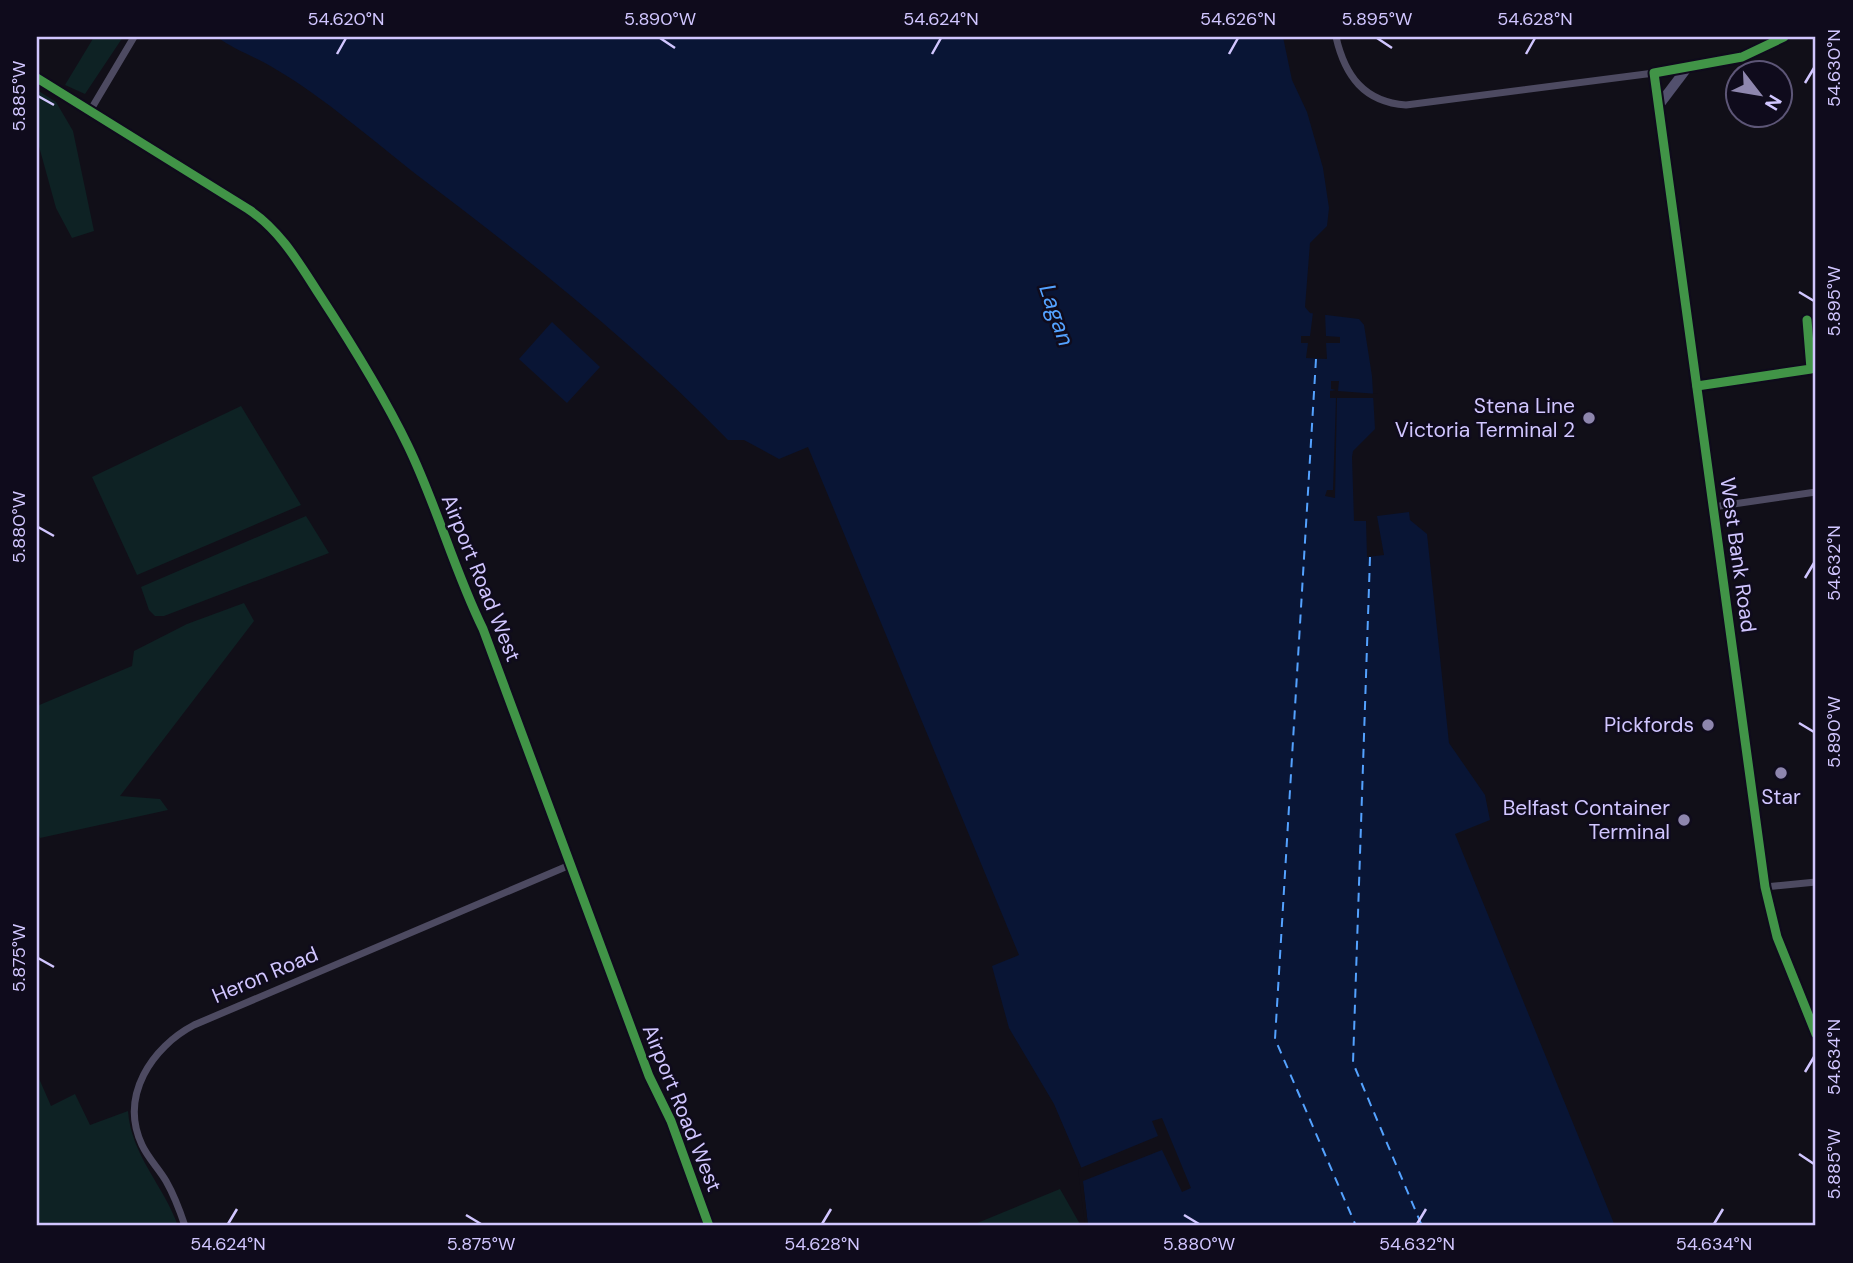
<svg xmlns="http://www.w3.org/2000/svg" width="1853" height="1263" font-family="'DM Sans',sans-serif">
  <rect width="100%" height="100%" fill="#110f18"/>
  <g fill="#0e2224">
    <path d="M94 37H123L85 94 65 85Z"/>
    <path d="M37 90 56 102 73 131 94 231 72 238 56 208 37 139Z"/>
    <path d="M241 406 301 505 137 575 92 477Z"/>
    <path d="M306 516 329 553 164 616H155L149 610 141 587Z"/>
    <path d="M244 603 254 621 120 796 160 799 168 810 40 838 37 831V706L132 666 134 651 187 624Z"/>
    <path d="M37 1074 51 1106 75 1094 90 1125 128 1111C131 1155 164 1186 178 1226H37Z"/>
    <path d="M1060 1189 1081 1226H970Z"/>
  </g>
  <g fill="#091535">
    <path d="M217 37H1283L1292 80 1307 112 1323 168 1329 208 1327 226 1310 243 1305 307 1310 313 1359 319 1364 325 1372 376 1375 429 1353 451 1352 457 1354 521H1366L1367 557 1384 555 1377 516 1409 512 1410 520 1427 534 1449 743 1485 795 1490 820 1455 834 1615 1226H1088L1081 1167 1054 1104 1009 1028 992 966 1019 955 808 447 779 459 744 440H728C633 342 526 257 417 175 374 141 323 97 277 70 257 57 236 51 217 37Z"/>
    <path d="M552 322 600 367 567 403 519 359Z"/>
  </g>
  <g fill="#110f18">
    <path d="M1313 313H1325L1326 336 1340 337V343H1326L1327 359 1306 358 1308 343H1301V336H1310Z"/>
    <path d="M1331 381H1339L1338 391 1378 394V398H1337L1335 498 1325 496 1327 490H1333L1336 398H1330V391L1336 390 1331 389Z"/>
    <path d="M1162 1118 1191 1188 1182 1192 1162 1150 1083 1181 1088 1226H1085L1078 1169 1158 1136 1152 1121Z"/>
  </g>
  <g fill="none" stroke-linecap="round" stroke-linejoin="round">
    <g stroke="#54a2ff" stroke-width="2" stroke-dasharray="9 7" stroke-linecap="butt">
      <path d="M1316 359 1275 1039 1356 1226"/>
      <path d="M1370 557 1353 1063 1422 1226"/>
    </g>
    <g stroke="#4d4a61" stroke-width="7">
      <path d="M1336 37C1345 76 1364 102 1406 105L1654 73"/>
      <path d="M90 111 134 37"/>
      <path d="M1697 386 1811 369 1807 320"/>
      <path d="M1713 507 1816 492"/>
      <path d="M1765 887 1816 882"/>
      <path d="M185 1226C180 1211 174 1195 166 1181 159 1169 148 1158 142 1145 119 1096 152 1047 194 1025L570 865"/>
    </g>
    <g stroke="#52506d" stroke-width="10">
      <path d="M1784 37 1742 57 1654 73 1765 887 1777 937 1816 1034"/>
      <path d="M37 78 248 209C280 230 299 263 319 294 351 343 383 394 408 446 437 506 454 570 483 629L649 1076 671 1121 709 1226"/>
      <path d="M1659 105 1687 68"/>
    </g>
    <defs>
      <g id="cycleway">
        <path d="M1784 37 1742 57 1654 73 1765 887 1777 937 1816 1034"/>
        <path d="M37 78 248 209C280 230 299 263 319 294 351 343 383 394 408 446 437 506 454 570 483 629L649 1076 671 1121 709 1226"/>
        <path d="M1697 386 1811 369 1807 320"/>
      </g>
    </defs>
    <use href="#cycleway" stroke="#0f0b1c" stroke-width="13"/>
    <use href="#cycleway" stroke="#419447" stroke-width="9"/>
  </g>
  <path fill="none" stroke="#d1c6ff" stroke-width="2.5" d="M660 38 675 48M1377 38 1392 48M337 54 346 38M932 54 941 38M1229 54 1238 38M1526 54 1535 38M1805 83 1814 68M38 96 54 105M1799 292 1814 301M38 527 54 536M1805 578 1814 563M1799 723 1814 732M38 958 54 967M1805 1072 1814 1057M1799 1154 1814 1164M466 1215 481 1224M1184 1215 1199 1224M228 1224 237 1209M822 1224 831 1209M1417 1224 1426 1209M1714 1224 1723 1209"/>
  <g fill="#8e86ae" stroke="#0f0b1c" stroke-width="2.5">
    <circle cx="1589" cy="418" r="7"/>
    <circle cx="1708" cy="725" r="7"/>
    <circle cx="1781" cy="773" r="7"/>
    <circle cx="1684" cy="820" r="7"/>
  </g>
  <g text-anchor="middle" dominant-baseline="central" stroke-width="5" stroke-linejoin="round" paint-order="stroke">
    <g font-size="21" fill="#d1c6ff" stroke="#0f0b1c" text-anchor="end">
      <text x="1575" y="406">Stena Line<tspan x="1575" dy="24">Victoria Terminal 2</tspan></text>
      <text x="1694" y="725">Pickfords</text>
      <text x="1781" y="797" text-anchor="middle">Star</text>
      <text x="1670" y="808">Belfast Container<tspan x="1670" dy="24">Terminal</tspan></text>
    </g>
    <g font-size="21" fill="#d1c6ff" stroke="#0f0b1c">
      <text transform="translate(1738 555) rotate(82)">West Bank Road</text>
      <text transform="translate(481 578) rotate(68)">Airport Road West</text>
      <text transform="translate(265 975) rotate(-23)">Heron Road</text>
      <text transform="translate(682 1108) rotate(68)">Airport Road West</text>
    </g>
    <g font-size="23" font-style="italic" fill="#54a2ff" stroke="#0f0b1c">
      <text transform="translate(1057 315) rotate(71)">Lagan</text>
    </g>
  </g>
  <rect width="1853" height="1263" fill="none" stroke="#0f0b1c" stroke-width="77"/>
  <g transform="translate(1759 94) rotate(121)"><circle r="33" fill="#0f0b1c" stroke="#5d5677" stroke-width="2"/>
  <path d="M0-5L12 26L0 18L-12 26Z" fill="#8e86ae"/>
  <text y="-10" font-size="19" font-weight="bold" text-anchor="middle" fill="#d1c6ff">N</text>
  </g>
  <rect x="38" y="38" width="1776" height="1186" fill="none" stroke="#d1c6ff" stroke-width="2.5"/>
  <g font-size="18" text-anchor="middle" fill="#d1c6ff">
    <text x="346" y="25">54.620°N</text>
    <text x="660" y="25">5.890°W</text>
    <text x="941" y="25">54.624°N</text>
    <text x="1238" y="25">54.626°N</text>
    <text x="1377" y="25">5.895°W</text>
    <text x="1535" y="25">54.628°N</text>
    <text transform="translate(1834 68) rotate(-90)" y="6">54.630°N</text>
    <text transform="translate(19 96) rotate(-90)" y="6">5.885°W</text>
    <text transform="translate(1834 301) rotate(-90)" y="6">5.895°W</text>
    <text transform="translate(19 527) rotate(-90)" y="6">5.880°W</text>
    <text transform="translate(1834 563) rotate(-90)" y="6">54.632°N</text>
    <text transform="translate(1834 732) rotate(-90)" y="6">5.890°W</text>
    <text transform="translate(19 958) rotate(-90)" y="6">5.875°W</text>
    <text transform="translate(1834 1057) rotate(-90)" y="6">54.634°N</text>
    <text transform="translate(1834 1164) rotate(-90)" y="6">5.885°W</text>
    <text x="228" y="1250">54.624°N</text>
    <text x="481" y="1250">5.875°W</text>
    <text x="822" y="1250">54.628°N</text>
    <text x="1199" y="1250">5.880°W</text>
    <text x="1417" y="1250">54.632°N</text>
    <text x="1714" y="1250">54.634°N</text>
  </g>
</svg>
